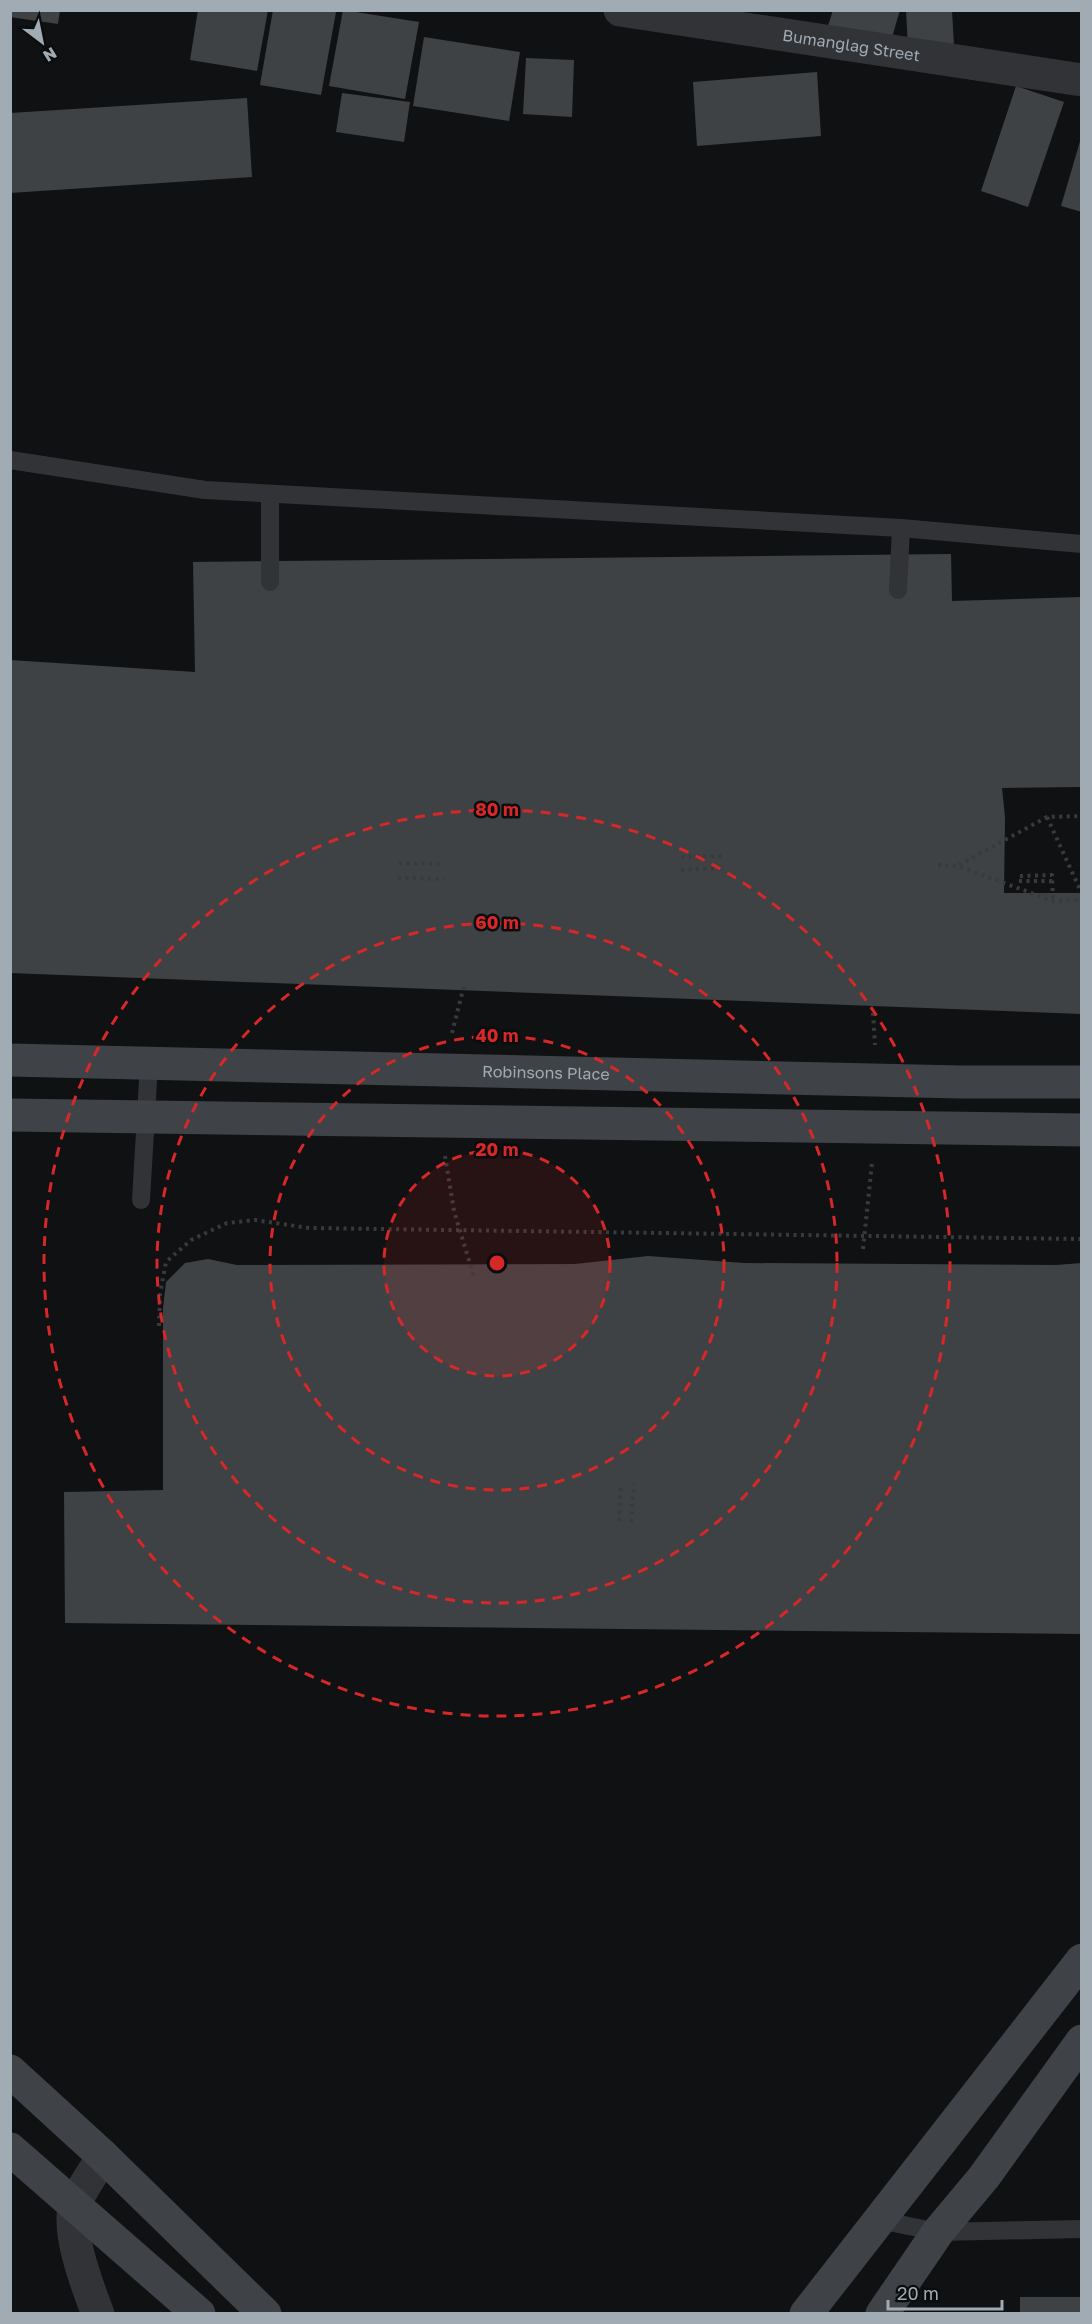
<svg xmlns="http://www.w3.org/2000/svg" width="1092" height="2324" font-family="'Golos Text',sans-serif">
  <rect width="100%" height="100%" fill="#101112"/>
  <g fill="#3f4245">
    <path d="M10 10H60L58 24 10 17Z"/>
    <path d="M198 10H268L257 71 190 60Z"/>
    <path d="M273 10 336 12 321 95 260 85Z"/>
    <path d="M343 10 419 22 405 99 329 86Z"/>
    <path d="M833 10H900L890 44 828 26Z"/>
    <path d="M906 10H952L954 46 908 48Z"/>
    <path d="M424 37 520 52 509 121 413 106Z"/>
    <path d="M526 58 574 60 572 117 523 114Z"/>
    <path d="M817 72 821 136 697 146 693 82Z"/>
    <path d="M1016 86 1064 102 1028 207 981 191Z"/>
    <path d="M342 93 410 102 404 142 336 132Z"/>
    <path d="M247 98 252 177 10 193V113Z"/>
    <path d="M1081 138H1082V212L1061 206Z"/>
    <path d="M951 554 952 601 1082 597V787L1002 788 1005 817 1004 893H1082V1014L10 973V660L195 672 193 562Z"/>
    <path d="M648 1256 744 1263 1056 1265 1082 1263V1634L65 1623 64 1492 163 1490V1308L166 1282 185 1263 208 1259 237 1265 575 1264Z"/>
    <rect x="1020" y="2297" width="62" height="17"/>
  </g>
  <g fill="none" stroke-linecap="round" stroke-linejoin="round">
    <g stroke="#373b3e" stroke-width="4" stroke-dasharray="3 4.5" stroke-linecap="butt">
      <path d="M1047 817 1082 894"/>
      <path d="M681 857 725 856"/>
      <path d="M399 863 444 864"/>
      <path d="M938 865 958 866 1053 901 1082 900"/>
      <path d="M959 865 1047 817 1082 816"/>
      <path d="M681 870 725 868"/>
      <path d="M1020 876 1052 875 1053 901"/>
      <path d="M398 878 444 879"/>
      <path d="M1019 881H1053"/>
      <path d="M873 1013 875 1045"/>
      <path d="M452 1033 465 982"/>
      <path d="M445 1156 454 1211 474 1277"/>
      <path d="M863 1249 872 1163"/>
      <path d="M159 1326 160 1294 166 1262 191 1240 227 1223 255 1220 309 1228 1082 1239"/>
      <path d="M619 1521 621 1484"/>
      <path d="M631 1522 634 1484"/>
    </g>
    <g stroke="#313337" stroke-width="18">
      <path d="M10 460 205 490 901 528 1082 544"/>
      <path d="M270 495V582"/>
      <path d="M898 590 901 528"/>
      <path d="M141 1200 149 1063"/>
      <path d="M879 2220 938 2232 1082 2229"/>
    </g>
    <g stroke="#313337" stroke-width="33">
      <path id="s1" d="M620 10 1082 80"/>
      <path d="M98 2314C88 2288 66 2231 75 2205 81 2188 95 2171 103 2156"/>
    </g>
    <g stroke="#3f4347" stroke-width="33">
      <path id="s2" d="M10 1060 961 1082H1082"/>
      <path d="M10 1115 1082 1130"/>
      <path d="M10 2071 103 2156 265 2314"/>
      <path d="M10 2149 199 2314"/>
      <path d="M806 2314 1082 1960"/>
      <path d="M882 2314 938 2232 984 2177 1082 2041"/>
    </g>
  </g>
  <circle cx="497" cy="1263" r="113" fill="#d62828" fill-opacity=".12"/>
  <g fill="none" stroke="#d62828" stroke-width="3" stroke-dasharray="10 8">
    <circle cx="497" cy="1263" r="113"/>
    <circle cx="497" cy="1263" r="227"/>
    <circle cx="497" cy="1263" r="340"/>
    <circle cx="497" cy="1263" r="453"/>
  </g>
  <g text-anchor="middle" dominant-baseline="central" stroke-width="5" stroke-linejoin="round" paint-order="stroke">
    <g font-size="16" fill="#a1abb4" stroke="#0b0c0d">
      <text stroke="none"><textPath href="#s1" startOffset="234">Bumanglag Street</textPath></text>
      <text stroke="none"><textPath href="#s2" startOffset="536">Robinsons Place</textPath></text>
    </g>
  </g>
  <circle cx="497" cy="1263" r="9" fill="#d62828" stroke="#0b0c0d" stroke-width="3"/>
  <g font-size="18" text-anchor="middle" font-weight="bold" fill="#d62828" stroke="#0b0c0d" stroke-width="5" stroke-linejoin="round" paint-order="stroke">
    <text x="497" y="816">80 m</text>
    <text x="497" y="929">60 m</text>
    <text x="497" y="1042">40 m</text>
    <text x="497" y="1156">20 m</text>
  </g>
  <rect width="1092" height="2324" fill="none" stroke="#a1abb4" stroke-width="24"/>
  <g transform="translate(42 42) rotate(148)" stroke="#0b0c0d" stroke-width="4.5" paint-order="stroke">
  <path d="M0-4.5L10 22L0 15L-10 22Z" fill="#a1abb4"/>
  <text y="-9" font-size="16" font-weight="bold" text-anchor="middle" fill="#a1abb4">N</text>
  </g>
  <path d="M888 2300v9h114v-9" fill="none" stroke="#a1abb4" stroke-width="3"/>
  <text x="897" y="2300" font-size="18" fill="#a1abb4" stroke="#0b0c0d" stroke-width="4.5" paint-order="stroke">20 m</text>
</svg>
